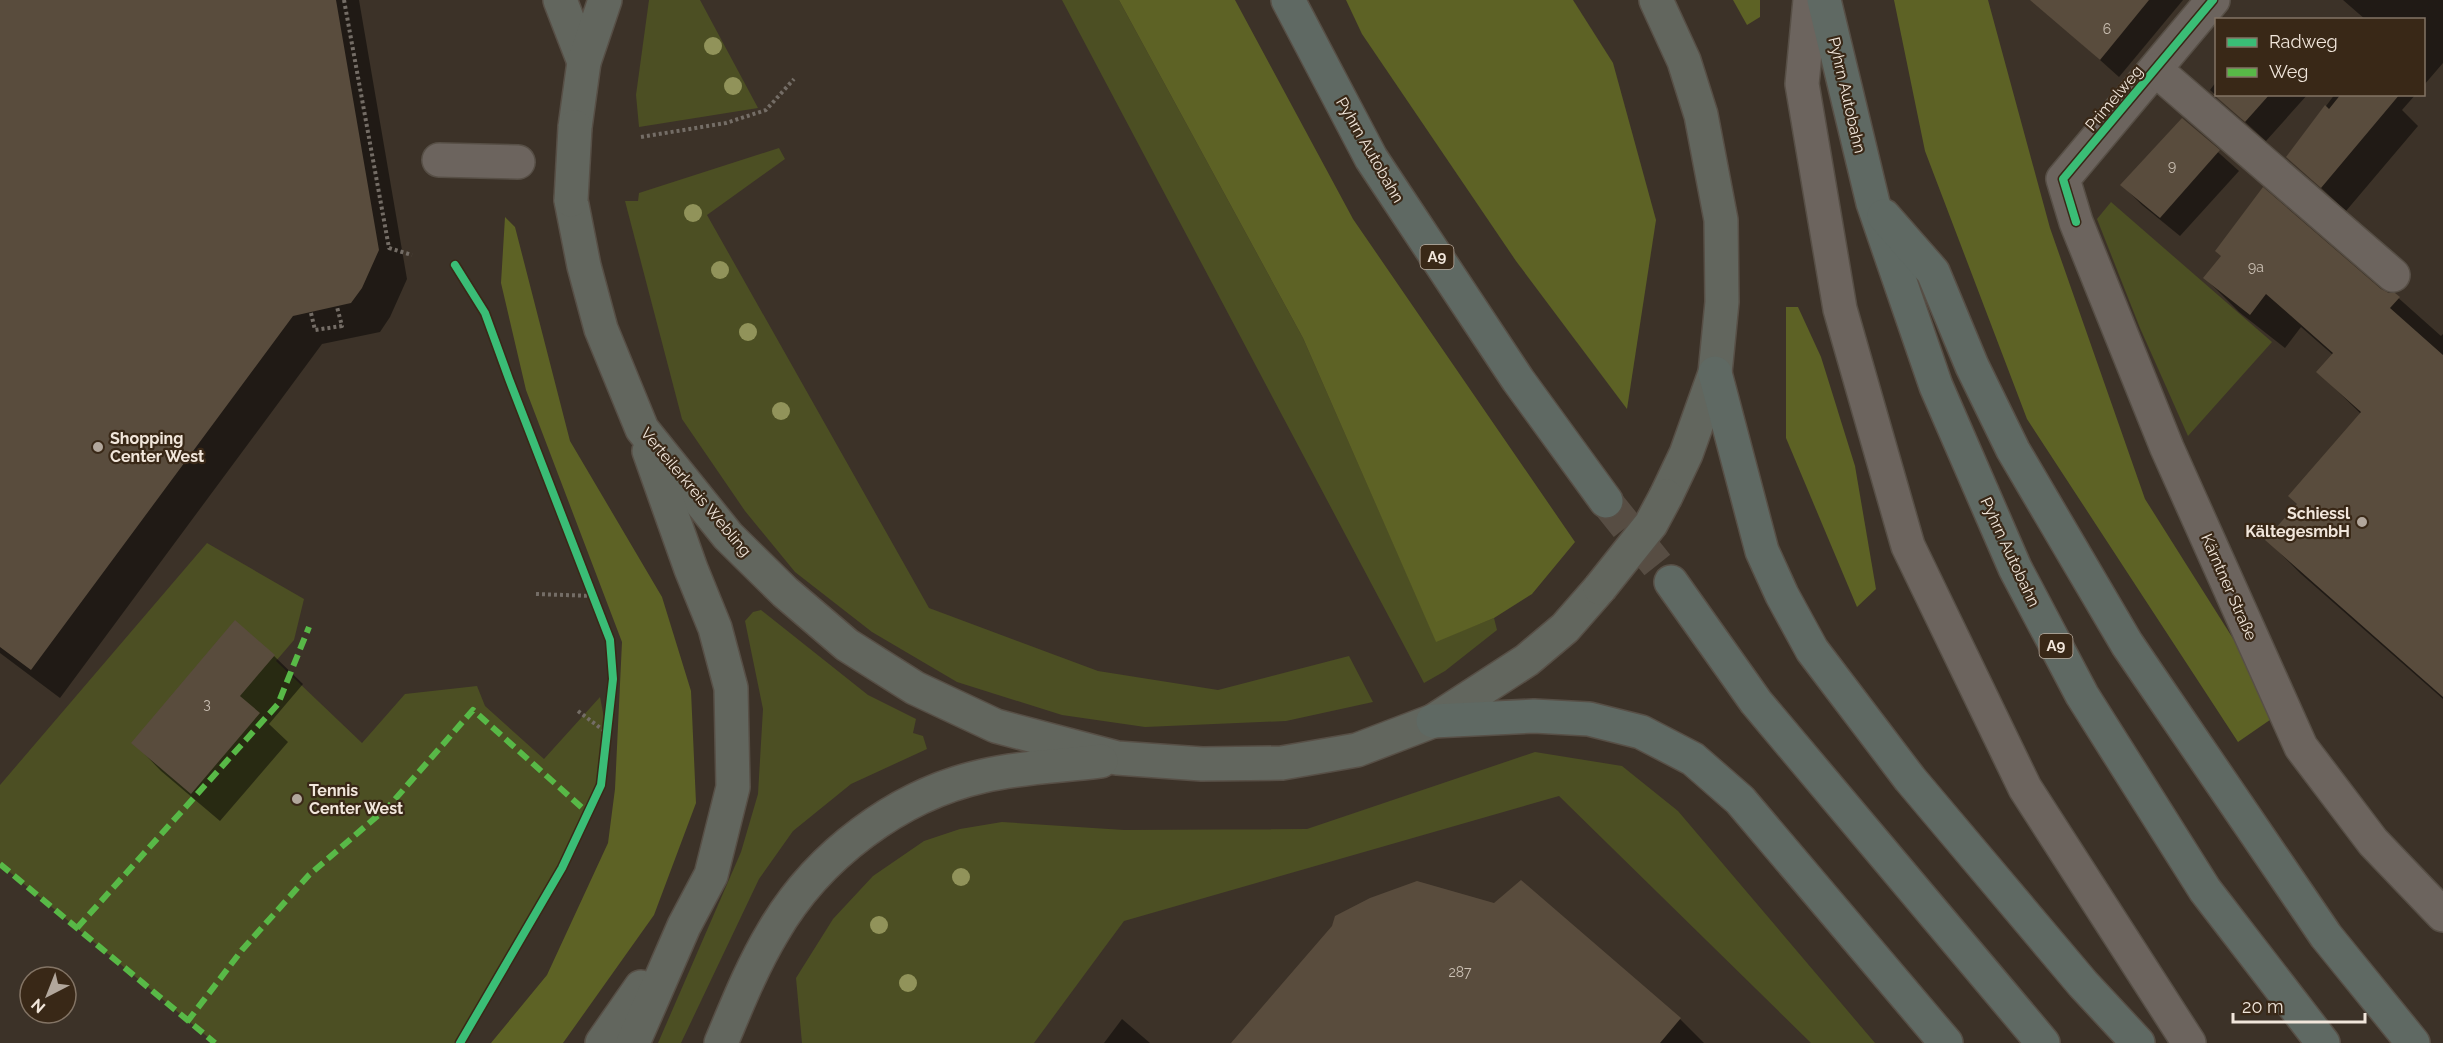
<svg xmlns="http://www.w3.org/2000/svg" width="2443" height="1043" font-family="Raleway,sans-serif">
  <rect width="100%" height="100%" fill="#3c3228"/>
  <g fill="#4c4f23">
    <path d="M649 0H700L758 108 639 127 636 95Z"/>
    <path d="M1062 0H1119L1303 338 1436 641 1494 618 1497 630 1445 671 1424 683Z"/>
    <path d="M779 148 785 159 707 215 929 608 1098 671 1218 690 1349 656 1373 702 1286 721 1145 727 1062 715 957 682 872 632 795 572 745 511 682 419 625 201H638L639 193Z"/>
    <path d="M2111 202 2272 342 2188 436 2140 328 2097 219Z"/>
    <path d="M207 543 304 599 294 640 276 661 362 743 405 694 477 686 485 706 544 759 600 697 607 733 601 785 562 868 460 1043H215L0 864V785Z"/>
    <path d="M761 610 868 695 916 719 913 733 923 736 927 749 851 784 793 831 759 879 681 1043H658L741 852 758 794 763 709 745 621 753 612Z"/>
    <path d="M1535 752 1622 766 1678 811 1875 1043H1811L1559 796 1124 921 1034 1043H802L796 978 833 919 873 876 924 841 960 829 1002 822 1124 830 1307 829Z"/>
  </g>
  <g fill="#5d6225">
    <path d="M1119 0H1235L1353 219 1575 542 1532 594 1494 618 1436 642 1303 338Z"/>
    <path d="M1346 0H1573L1613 63 1656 220 1627 409 1516 261 1362 34Z"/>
    <path d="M1733 0H1760V17L1747 25Z"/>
    <path d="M1894 0H1988L2050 228 2145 499 2280 713 2238 742 2027 419 1925 151Z"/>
    <path d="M505 217 515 227 570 441 662 597 691 691 696 803 654 915 563 1043H491L547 975 608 843 615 789 622 642 526 390 501 283Z"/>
    <path d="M1786 307H1798L1821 357 1855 466 1876 589 1857 607 1786 438Z"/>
  </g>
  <g fill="#0007">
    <path d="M0 0H359L407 279 390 317 380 332 322 344 60 698 0 653Z"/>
    <path d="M2048 0H2183L2119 77 2042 8Z"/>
    <path d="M2343 0H2443V63L2424 85V20H2366Z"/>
    <path d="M2216 82V94H2308L2266 141 2210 90Z"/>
    <path d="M2335 94H2416L2402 110 2418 126 2346 211 2288 157Z"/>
    <path d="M2182 120 2239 171 2180 236 2142 205 2122 185Z"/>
    <path d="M2205 278 2380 290 2395 295 2441 336 2443 334V699L2301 574 2267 540 2298 505 2361 414 2318 372 2333 355 2301 327 2285 348 2239 312Z"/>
    <path d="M235 622 274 656 303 684 269 724 288 742 220 821 161 771 133 742Z"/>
    <path d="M1122 1019 1150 1043H1104Z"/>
    <path d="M1680 1019 1704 1043H1233Z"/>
  </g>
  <g fill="#594c3d">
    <path d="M0 0H336L379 250 362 288 351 303 293 316 31 670 0 647Z"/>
    <path d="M2030 0H2149L2100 60Z"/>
    <path d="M2213 94H2270L2245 122Z"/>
    <path d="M2341 94H2400L2321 188 2286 157 2325 105 2329 109Z"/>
    <path d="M2182 118 2220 150 2160 218 2120 185Z"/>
    <path d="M2263 187 2381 289 2389 293H2395L2400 297 2390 308 2443 355V697L2265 540 2297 504 2288 496 2361 412 2316 372 2333 353 2266 294 2250 315 2203 278 2221 256 2215 251Z"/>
    <path d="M235 620 275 655 240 696 260 713 191 794 131 743Z"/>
    <path d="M1521 880 1681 1018 1660 1043H1231L1332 926 1335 916 1370 898 1417 881 1494 903Z"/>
  </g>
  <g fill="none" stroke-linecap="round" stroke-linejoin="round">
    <path stroke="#574d43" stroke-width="33" stroke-dasharray="33 16" stroke-linecap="butt" d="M1606 501 1671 582"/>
    <defs>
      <g id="minor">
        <path d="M1810 0 1802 84 1840 309 1908 546 2025 788 2189 1043"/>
        <path d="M2213 0 2063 179 2076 222 2167 448 2301 747 2373 842 2443 915"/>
        <path d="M2156 70 2393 275"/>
        <path d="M439 160 518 162"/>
      </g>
      <g id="major">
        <path d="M560 0 584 62"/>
        <path d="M1656 0 1684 61 1701 115 1721 220 1722 302 1715 373 1686 454 1666 496"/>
        <path d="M575 127 584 62 605 0"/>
        <path d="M571 200 584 266 601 329 642 429 728 536 785 592 847 645 915 688 996 726 1117 758 1202 764 1282 763 1357 750 1433 721 1527 660 1565 628 1600 588"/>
        <path d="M602 1043 641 987"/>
        <path d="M633 1043 684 926 711 875 733 787 731 688 715 628 691 569 649 451"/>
        <path d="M721 1043C737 1005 752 967 773 932 817 856 898 795 983 776 1021 767 1062 766 1101 761"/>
      </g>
      <g id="highway">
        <path d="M1288 0 1371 158 1518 380 1606 501"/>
        <path d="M1824 0 1873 203 1936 386 2015 568 2082 695 2205 890 2323 1043"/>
        <path d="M1884 216 1933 272 1972 366 2013 450 2127 644 2326 936 2413 1043"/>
        <path d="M1715 373 1762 551 1782 595 1812 650 1910 779 2083 984 2138 1043"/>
        <path d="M1671 582 1756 702 2043 1043"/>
        <path d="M1433 721 1534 716 1589 719 1641 732 1693 759 1740 800 1946 1043"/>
      </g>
    </defs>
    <use href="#minor" stroke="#574f46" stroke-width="36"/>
    <use href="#major" stroke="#574f46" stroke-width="36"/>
    <use href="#highway" stroke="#574f46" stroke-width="36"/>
    <g stroke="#746d66" stroke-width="4" stroke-dasharray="3 3" stroke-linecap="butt">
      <path d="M344 0 389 248 412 255"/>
      <path d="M641 137 726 123 766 110 794 79"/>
      <path d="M311 313 315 330 342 326 337 307"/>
      <path d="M536 594 593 596"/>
      <path d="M578 711 607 733"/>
    </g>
    <use href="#minor" stroke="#6c645e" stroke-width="33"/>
    <use href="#major" stroke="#62665e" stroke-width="33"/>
    <use href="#highway" stroke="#5f6963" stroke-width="33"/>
    <defs>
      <g id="major-bridge">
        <path d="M571 200 575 127"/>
        <path d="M1600 588 1651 524 1666 496"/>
      </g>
    </defs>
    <use href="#major-bridge" stroke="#574f46" stroke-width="36" stroke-linecap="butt"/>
    <use href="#major-bridge" stroke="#62665e" stroke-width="33"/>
    <g stroke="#58b947" stroke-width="6" stroke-dasharray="12 6" stroke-linecap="butt">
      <path d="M0 864 215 1043"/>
      <path d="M77 928 278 704 309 627"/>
      <path d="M187 1022 242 950 309 875 390 805 473 710 588 813"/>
    </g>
    <defs>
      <g id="cycleway">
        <path d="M2076 222 2063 179 2213 0"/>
        <path d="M455 265 485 313 509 379 610 640 613 679 601 785 562 868 460 1043"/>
      </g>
    </defs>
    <use href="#cycleway" stroke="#392817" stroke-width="11"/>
    <use href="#cycleway" stroke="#3abd76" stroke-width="8"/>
  </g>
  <g fill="#91935a">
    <circle cx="713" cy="46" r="9"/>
    <circle cx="733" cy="86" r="9"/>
    <circle cx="693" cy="213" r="9"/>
    <circle cx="720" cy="270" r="9"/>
    <circle cx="748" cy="332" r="9"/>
    <circle cx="781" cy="411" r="9"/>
    <circle cx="961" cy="877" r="9"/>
    <circle cx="879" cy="925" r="9"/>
    <circle cx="908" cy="983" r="9"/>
  </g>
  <g fill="#b2a79c" stroke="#392817" stroke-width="2">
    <circle cx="98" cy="447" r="6"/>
    <circle cx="2362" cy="522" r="6"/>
    <circle cx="297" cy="799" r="6"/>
  </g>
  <g text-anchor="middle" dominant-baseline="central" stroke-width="4.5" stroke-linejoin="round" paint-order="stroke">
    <g font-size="14" fill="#cbc0b4">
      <text x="2107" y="29">6</text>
      <text x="2172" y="166">9</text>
      <text x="2256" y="267">9a</text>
      <text x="207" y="704">3</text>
      <text x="1460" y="972">287</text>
    </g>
    <g fill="#392817" stroke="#baada0" stroke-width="1.5">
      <rect x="1420.5" y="245" width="33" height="24" rx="4.5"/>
      <rect x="2039.5" y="634" width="33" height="24" rx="4.5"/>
    </g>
    <g font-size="15" font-weight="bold" fill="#f1e6db">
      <text x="1437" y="257">A9</text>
      <text x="2056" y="646">A9</text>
    </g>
    <g font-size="16" fill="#f1e6db" stroke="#392817">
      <text transform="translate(1847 95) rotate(77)">Pyhrn Autobahn</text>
      <text transform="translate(2114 98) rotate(-50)">Primelweg</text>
      <text transform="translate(1370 150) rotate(60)">Pyhrn Autobahn</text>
      <text transform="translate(696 492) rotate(50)">Verteilerkreis Webling</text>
      <text transform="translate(2010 552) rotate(65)">Pyhrn Autobahn</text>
      <text transform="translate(2229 587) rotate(66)">Kärntner Straße</text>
    </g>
    <g font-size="16" font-weight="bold" fill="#f1e6db" stroke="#392817" text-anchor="start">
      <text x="110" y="438">Shopping<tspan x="110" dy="18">Center West</tspan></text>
      <text x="2350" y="513" text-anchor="end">Schiessl<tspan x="2350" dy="18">KältegesmbH</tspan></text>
      <text x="309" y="790">Tennis<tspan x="309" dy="18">Center West</tspan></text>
    </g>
  </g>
  <rect x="2215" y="18" width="210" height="78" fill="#392817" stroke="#837465" stroke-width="1.5"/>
  <rect x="2227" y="38" width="30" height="9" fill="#3abd76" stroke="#837465" stroke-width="1.5"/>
  <text x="2269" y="48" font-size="18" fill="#f1e6db">Radweg</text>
  <rect x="2227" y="68" width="30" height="9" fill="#58b947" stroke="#837465" stroke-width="1.5"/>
  <text x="2269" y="78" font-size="18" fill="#f1e6db">Weg</text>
  <g transform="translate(48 995) rotate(222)"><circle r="28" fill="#392817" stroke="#837465" stroke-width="1.5"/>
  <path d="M0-4.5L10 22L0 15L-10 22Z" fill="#b2a79c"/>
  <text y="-9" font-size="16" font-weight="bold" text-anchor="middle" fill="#f1e6db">N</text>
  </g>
  <path d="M2233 1013v9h132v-9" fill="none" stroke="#f1e6db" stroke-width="3"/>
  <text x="2242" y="1013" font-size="18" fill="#f1e6db" stroke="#392817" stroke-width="4.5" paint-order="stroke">20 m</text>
</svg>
